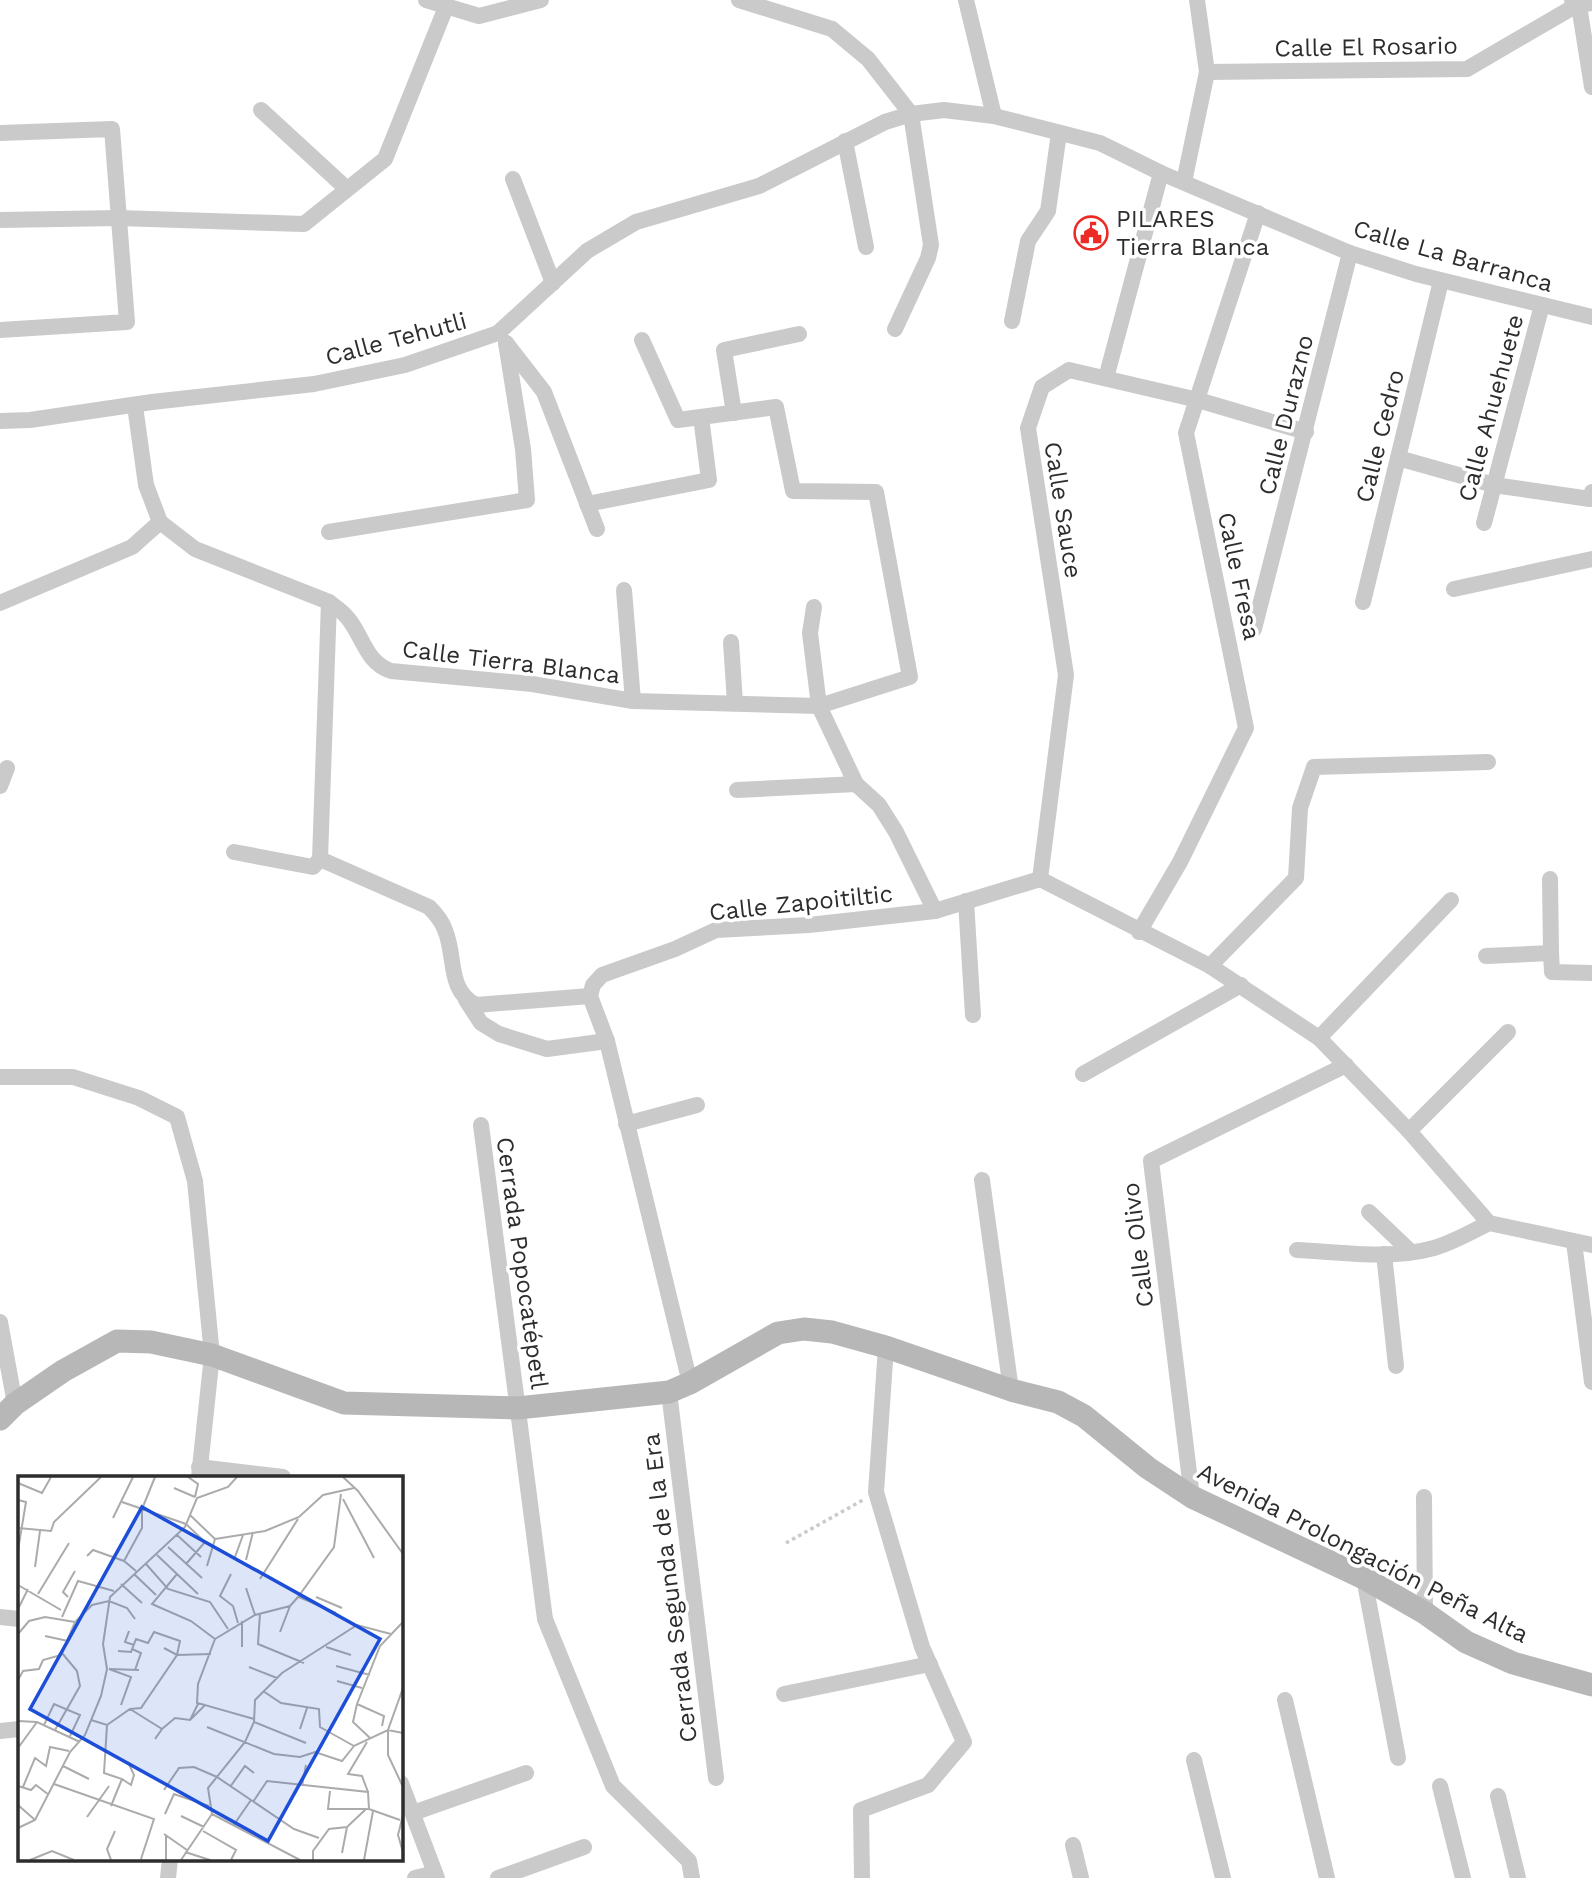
<svg xmlns="http://www.w3.org/2000/svg" width="1592" height="1878" font-family="'Work Sans',sans-serif">
  <rect width="100%" height="100%" fill="#fff"/>
  <g fill="none" stroke-linecap="round" stroke-linejoin="round">
    <path stroke="#cacaca" stroke-width="3.5" stroke-dasharray="3.5 3.5" stroke-linecap="butt" d="M786 1543 863 1500"/>
    <g stroke="#cacaca" stroke-width="16">
      <path d="M426 0 479 16 541 0"/>
      <path d="M739 0 832 29 868 59 911 114 931 245 928 258 895 329"/>
      <path d="M966 0 994 116"/>
      <path d="M1572 0 1580 12 1592 87"/>
      <path d="M1207 72 1467 69 1575 6 1592 3"/>
      <path d="M261 110 347 189"/>
      <path d="M0 133 112 129 127 322 0 330"/>
      <path d="M845 141 866 247"/>
      <path d="M513 179 553 283"/>
      <path d="M1184 182 1207 72 1197 0"/>
      <path d="M0 220 119 218 304 224 385 159 446 7"/>
      <path d="M1012 321 1028 241 1048 211 1059 133"/>
      <path d="M506 343 544 392 597 529"/>
      <path d="M1106 378 1161 173"/>
      <path d="M135 406 146 485 160 522 195 549 329 602C337 608 345 613 350 621 364 640 367 663 391 671L532 684 633 701 819 706 910 677 876 492 793 491 776 407 678 420 642 340"/>
      <path d="M734 413 724 350 799 334"/>
      <path d="M0 421 30 420 152 402 314 384 405 365 498 333 587 251 636 222 759 186 885 122 911 114 944 110 994 116 1100 143 1161 173 1350 253 1416 274 1592 317"/>
      <path d="M1398 458 1494 485 1590 499 1592 492"/>
      <path d="M587 504 709 480 701 417"/>
      <path d="M1484 523 1542 305"/>
      <path d="M329 532 527 500 523 449 506 343"/>
      <path d="M1454 589 1592 559"/>
      <path d="M624 590 633 701"/>
      <path d="M1363 602 1441 281"/>
      <path d="M0 603 132 547 160 522"/>
      <path d="M814 607 810 633 819 706 856 784 879 805 896 832 935 911"/>
      <path d="M1254 629 1350 253"/>
      <path d="M731 642 735 703"/>
      <path d="M0 786 7 768"/>
      <path d="M737 790 856 784"/>
      <path d="M234 852 313 867 320 859 329 602"/>
      <path d="M320 859 429 907C436 914 442 921 445 930 456 956 447 991 476 1005L590 996"/>
      <path d="M1040 879 1066 675 1028 428 1042 387 1069 370 1198 400 1306 432"/>
      <path d="M1040 879 1210 966 1319 1038 1409 1131 1489 1223 1592 1245"/>
      <path d="M966 901 973 1015"/>
      <path d="M1139 932 1180 862 1246 728 1186 433 1258 213"/>
      <path d="M1551 953 1552 972 1592 973"/>
      <path d="M1486 956 1551 953 1550 879"/>
      <path d="M1210 966 1296 878 1300 808 1314 767 1488 762"/>
      <path d="M466 1000 481 1023 499 1034 547 1049 607 1041 690 1383"/>
      <path d="M1319 1038 1451 900"/>
      <path d="M607 1041 590 996 593 985 602 975 675 949 716 930 809 925 935 911 1040 879"/>
      <path d="M1083 1074 1241 985"/>
      <path d="M0 1077H73L139 1098 177 1117 195 1181 212 1355 199 1477"/>
      <path d="M626 1124 697 1105"/>
      <path d="M481 1125 545 1619 613 1786 689 1861 692 1878"/>
      <path d="M1409 1131 1508 1032"/>
      <path d="M982 1180 1011 1390"/>
      <path d="M1369 1212 1411 1252"/>
      <path d="M1574 1242 1592 1382"/>
      <path d="M1297 1250C1341 1252 1391 1260 1434 1248 1454 1242 1471 1232 1489 1223"/>
      <path d="M1384 1254 1396 1366"/>
      <path d="M0 1322 15 1404"/>
      <path d="M669 1392 716 1778"/>
      <path d="M199 1467 283 1477"/>
      <path d="M1192 1497 1151 1161 1346 1065"/>
      <path d="M1424 1497 1425 1613"/>
      <path d="M1364 1578 1398 1758"/>
      <path d="M0 1617 19 1619"/>
      <path d="M784 1694 930 1664"/>
      <path d="M1285 1700 1327 1878"/>
      <path d="M0 1731 19 1729"/>
      <path d="M1194 1760 1223 1878"/>
      <path d="M401 1783 437 1878"/>
      <path d="M1440 1786 1463 1878"/>
      <path d="M1498 1796 1518 1878"/>
      <path d="M413 1813 526 1773"/>
      <path d="M1073 1845 1081 1878"/>
      <path d="M168 1878 170 1859"/>
      <path d="M415 1878 435 1873"/>
      <path d="M498 1878 584 1847"/>
      <path d="M862 1878 861 1810 928 1785 964 1742 922 1647 876 1492 886 1347"/>
    </g>
    <path stroke="#b7b7b7" stroke-width="23" d="M0 1419 15 1404 63 1371 117 1341 151 1342 212 1355 344 1403 518 1408 669 1392 690 1383 778 1333 804 1329 832 1332 886 1347 1011 1390 1058 1402 1084 1416 1148 1468 1192 1497 1364 1578 1425 1613 1466 1642 1513 1663 1592 1685"/>
  </g>
  <defs>
    <symbol id="civic-ring" viewBox="-11 -11 22 22"><circle r="9.5" fill="#fff" stroke="#ec2b27" stroke-width="1.5"/><path d="M-.6-6.5H3V-4.5H.6V-3L4-1V1h2V6H-6V1h2V-1L-.6-3ZM-1.2 2.5V6h2.4V2.5Z" fill="#ec2b27"/></symbol>
  </defs>
  <g fill-rule="evenodd">
    <use href="#civic-ring" x="1072" y="214" width="38" height="38"/>
  </g>
  <g text-anchor="middle" dominant-baseline="central" stroke-width="7" stroke-linejoin="round" paint-order="stroke">
    <g font-size="24" fill="#2d2d2d" stroke="#fff">
      <text transform="translate(1366 47) rotate(-1)">Calle El Rosario</text>
      <text transform="translate(1453 256) rotate(16)">Calle La Barranca</text>
      <text transform="translate(396 339) rotate(-15)">Calle Tehutli</text>
      <text transform="translate(1491 408) rotate(-75)">Calle Ahuehuete</text>
      <text transform="translate(1286 415) rotate(-76)">Calle Durazno</text>
      <text transform="translate(1380 436) rotate(-76)">Calle Cedro</text>
      <text transform="translate(1063 510) rotate(81)">Calle Sauce</text>
      <text transform="translate(1239 576) rotate(78)">Calle Fresa</text>
      <text transform="translate(511 662) rotate(7)">Calle Tierra Blanca</text>
      <text transform="translate(801 903) rotate(-6)">Calle Zapoitiltic</text>
      <text transform="translate(1138 1245) rotate(-97)">Calle Olivo</text>
      <text transform="translate(522 1263) rotate(82)">Cerrada Popocatépetl</text>
      <text transform="translate(1363 1553) rotate(27)">Avenida Prolongación Peña Alta</text>
      <text transform="translate(670 1588) rotate(-97)">Cerrada Segunda de la Era</text>
    </g>
    <g font-size="24" fill="#2d2d2d" stroke="#fff" text-anchor="start">
      <text x="1116" y="219">PILARES<tspan x="1116" dy="28">Tierra Blanca</tspan></text>
    </g>
  </g>
  <g transform="translate(18 1476)">
    <rect width="385" height="385" fill="#fff"/>
    <path fill="none" stroke="#ababab" stroke-width="2" d="M170 1 180 8 177 21M325 1 340 15 385 78M0 7 24 17 33 1M156 12 177 21M325 23 356 82M0 24 8 26 0 74M104 26 168 48 187 66 168 88M172 39 197 63M95 42 115 1M0 52 33 55 36 46 83 1M159 59 183 81M197 63 247 55 281 41 305 19 336 12M150 71 184 102M139 79 180 118M69 80 75 74 106 85 118 95M217 81 225 59M228 84 235 56M106 85 124 52V33L137 1M128 88 150 113 192 126 210 153M189 90 197 63M17 91 22 55M116 98 138 119M159 98 134 128 173 145 197 163M213 98 202 120 215 130 220 147M242 103 280 43M103 108 124 127M0 109 43 134M228 112 237 139M20 118 51 67M50 121 45 116 57 95M281 121 318 137M298 121 324 132M0 133 10 113M242 137 240 168 286 187M44 141 60 105 96 115M224 145V171M111 155 107 166 116 169M262 156 272 130M0 158 11 145 27 141 57 146M27 160 50 165M197 163 237 139 272 130 280 121 316 71 323 18M308 171 333 179M146 172 159 179 193 178M114 173 123 177 117 194M318 190 352 199M231 191 259 202M91 193 113 201 103 229M91 193 121 194M0 204 5 195 21 193 25 184 43 179 57 146 74 129 91 125 109 132 117 143M319 205 344 212M385 212 370 254V279L385 311M245 215 263 227 301 233 302 251 336 270 370 254 385 257M339 228 366 240 364 250M187 229 179 227 180 208 197 163M112 233 144 253 137 263M73 244 89 249 112 233 123 232 159 179 162 165 136 156 130 167 118 163 113 176 100 175M172 244 187 229 236 243M0 245 19 246 62 266M236 246 288 267M26 249 36 228 62 239 52 260M89 249 86 297 104 303 93 330M189 251 256 278 282 281 297 276 324 285 336 270M144 253 157 242 172 244 180 228M282 253 289 232M37 254 62 210 59 195 44 177M352 262 335 246 339 228 362 170 385 146M349 266 330 298 344 300 350 316M0 272 19 246M45 290 71 303M104 303 113 309 116 299 110 286M36 308 136 343 123 383M0 310 13 314 18 309 31 319M284 310 288 289M5 311 17 282 28 290 32 271 51 275M212 311 227 290 236 297M146 314 161 292 176 291 199 301 276 353 301 362M312 315 310 333H351L382 344M235 326 249 305 350 316 351 333M0 329 17 344M147 338 156 318 191 330M385 339 380 359 385 376M163 340 186 351M69 341 91 310M215 350 233 324M0 352 17 344 52 276 67 259 83 220 89 193 85 168 92 121 167 51 179 22 210 11 219 1M185 355 218 374 213 384M146 358 169 374M167 376 192 384M324 377 329 351M12 384 34 375 56 384M93 384 89 373 97 355M148 384V360M163 384 194 338M282 384 194 338 190 312 227 266 236 246 237 224 264 197 339 149 373 158M295 384V375L311 353 329 351 348 333M346 384 355 335"/>
    <path fill="#1d4ed8" fill-opacity="0.15" stroke="#1d4ed8" stroke-width="3.5" d="M124 31 362 163 250 365 12 233Z"/>
    <rect width="385" height="385" fill="none" stroke="#2d2d2d" stroke-width="3.5"/>
  </g>
</svg>
